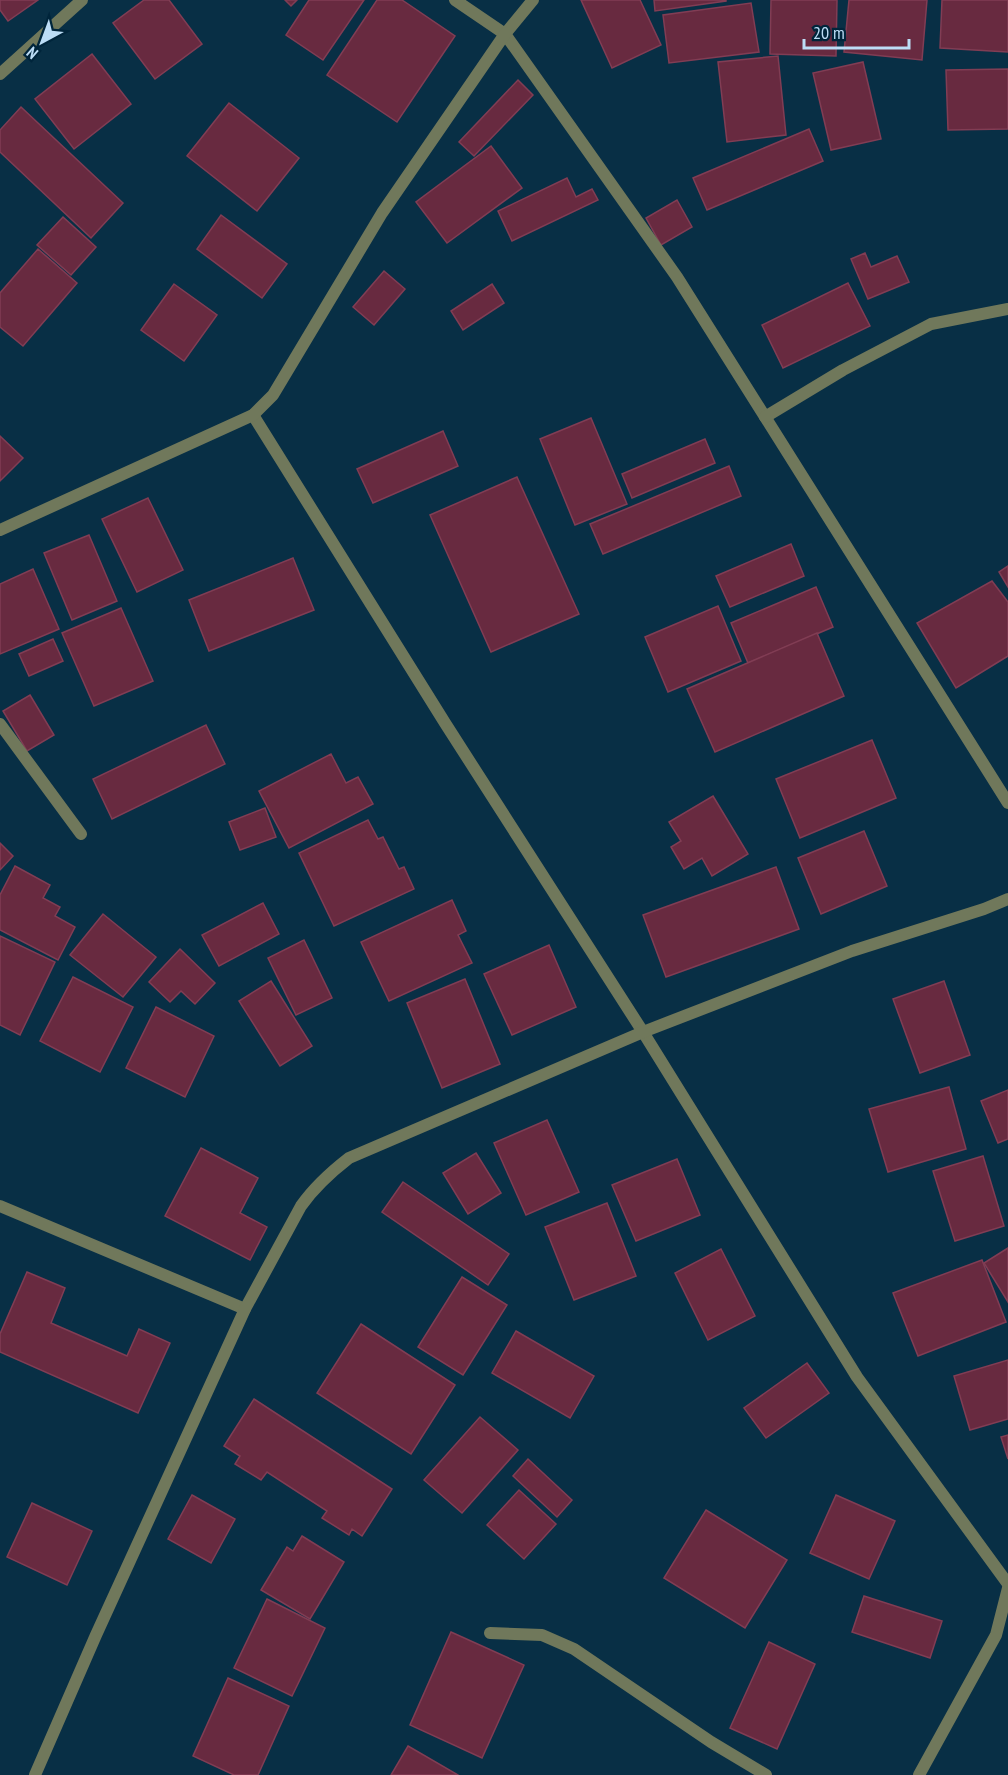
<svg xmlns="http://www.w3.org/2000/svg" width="1008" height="1775" font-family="'PT Sans Narrow',sans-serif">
  <rect width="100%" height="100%" fill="#082f45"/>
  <g fill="#682a40" stroke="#813d54" stroke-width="1.5">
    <path d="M0 0H38L8 21 0 10Z"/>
    <path d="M144 0H169L202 44 155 79 113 23Z"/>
    <path d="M285 0H297L291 6Z"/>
    <path d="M309 0H364L323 60 286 35Z"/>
    <path d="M377 0H402L455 36 397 122 327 75Z"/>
    <path d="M581 0H640L661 45 612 68Z"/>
    <path d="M654 0H726V1L655 11Z"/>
    <path d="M771 0H837L836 56 770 54Z"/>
    <path d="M849 0H927L922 60 844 52Z"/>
    <path d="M942 0H1008V52L940 48Z"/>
    <path d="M751 3 759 52 669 63 663 15Z"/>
    <path d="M92 54 131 104 74 149 35 99Z"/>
    <path d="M778 56 786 135 727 142 718 62Z"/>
    <path d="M863 62 881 139 831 150 813 73Z"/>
    <path d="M1008 69V129L948 130 946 70Z"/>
    <path d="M518 80 533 95 474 156 459 142Z"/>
    <path d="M229 103 299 158 257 211 187 156Z"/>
    <path d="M21 107 123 203 91 238 0 152V130Z"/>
    <path d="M809 129 823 161 707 210 693 178Z"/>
    <path d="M491 146 522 188 447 243 416 202Z"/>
    <path d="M567 178 576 197 592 189 598 200 512 241 498 211Z"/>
    <path d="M677 200 692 227 661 245 646 218Z"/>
    <path d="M221 215 287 264 262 298 197 249Z"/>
    <path d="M63 217 96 247 71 275 37 245Z"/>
    <path d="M38 249 77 283 23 346 0 327V293Z"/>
    <path d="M865 253 871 267 897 256 909 282 868 299 851 259Z"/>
    <path d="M384 271 405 289 374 325 353 307Z"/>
    <path d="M848 283 870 326 783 368 762 325Z"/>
    <path d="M174 284 217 315 184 361 141 330Z"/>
    <path d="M492 284 504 303 463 330 451 311Z"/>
    <path d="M591 418 627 504 575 525 540 439Z"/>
    <path d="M443 431 458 466 373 503 357 469Z"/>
    <path d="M0 436 23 458 0 481Z"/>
    <path d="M705 439 715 463 632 498 622 474Z"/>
    <path d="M729 466 741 496 603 554 590 524Z"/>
    <path d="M517 477 579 614 491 652 430 515Z"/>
    <path d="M148 498 183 570 137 592 102 519Z"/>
    <path d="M89 535 117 601 72 620 44 553Z"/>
    <path d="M791 544 804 576 730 607 716 576Z"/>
    <path d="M293 558 314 610 209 651 189 600Z"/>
    <path d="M1008 566V587L999 572Z"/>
    <path d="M33 569 59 629 0 654V584Z"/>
    <path d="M992 581 1008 602V656L956 688 917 623Z"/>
    <path d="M816 587 833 627 748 663 731 623Z"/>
    <path d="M718 606 741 661 668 692 645 637Z"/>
    <path d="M121 608 153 681 94 706 62 633Z"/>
    <path d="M817 633 844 696 715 752 687 689Z"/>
    <path d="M53 639 63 661 29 676 19 654Z"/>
    <path d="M30 695 54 735 27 751 3 711Z"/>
    <path d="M206 725 225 764 112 819 93 779Z"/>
    <path d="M872 740 896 798 800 838 776 779Z"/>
    <path d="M331 754 346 783 358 777 373 804 289 848 259 791Z"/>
    <path d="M713 796 748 854 712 876 702 858 684 869 671 847 681 841 669 822Z"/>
    <path d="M265 808 276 837 240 850 229 822Z"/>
    <path d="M368 820 378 839 383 837 399 869 404 867 414 889 334 926 299 853Z"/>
    <path d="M864 831 887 886 821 914 798 858Z"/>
    <path d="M0 843 13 856 0 870Z"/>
    <path d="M15 866 50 885 43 898 60 907 55 916 75 927 58 960 0 930V895Z"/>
    <path d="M776 867 799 929 666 977 643 915Z"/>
    <path d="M452 900 466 931 458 935 472 963 389 1001 361 942Z"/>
    <path d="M263 903 279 934 219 966 202 935Z"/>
    <path d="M103 914 156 957 123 997 70 955Z"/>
    <path d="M0 936 55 962 20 1035 0 1025Z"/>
    <path d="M304 940 332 998 296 1015 268 958Z"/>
    <path d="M549 945 576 1007 512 1035 484 974Z"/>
    <path d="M180 949 215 983 195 1004 181 991 170 1002 149 982Z"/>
    <path d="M73 977 133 1007 100 1072 40 1041Z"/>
    <path d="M465 979 500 1064 442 1088 407 1003Z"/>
    <path d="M271 981 312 1046 280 1066 239 1001Z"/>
    <path d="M944 981 970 1055 920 1073 893 999Z"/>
    <path d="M156 1007 214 1036 185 1097 126 1068Z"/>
    <path d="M949 1087 966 1149 888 1172 869 1109Z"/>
    <path d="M1008 1090V1139L998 1143 981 1101Z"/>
    <path d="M547 1120 579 1192 526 1215 494 1143Z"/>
    <path d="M201 1148 258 1178 240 1213 267 1227 250 1260 165 1216Z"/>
    <path d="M476 1153 501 1193 468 1214 443 1173Z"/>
    <path d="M983 1156 1004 1226 955 1241 933 1171Z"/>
    <path d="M677 1159 700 1215 636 1241 612 1185Z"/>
    <path d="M403 1182 509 1254 488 1285 382 1212Z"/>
    <path d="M607 1203 636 1276 574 1300 545 1227Z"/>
    <path d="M1008 1248V1302L984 1263Z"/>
    <path d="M721 1249 755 1316 708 1340 675 1273Z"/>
    <path d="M982 1260 1006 1322 918 1356 893 1293Z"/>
    <path d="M27 1272 65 1288 51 1323 127 1356 139 1329 170 1343 138 1413 0 1352V1334Z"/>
    <path d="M462 1277 507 1305 463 1375 418 1347Z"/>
    <path d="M361 1324 455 1385 411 1454 317 1393Z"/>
    <path d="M516 1331 594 1376 570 1418 492 1373Z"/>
    <path d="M1008 1360V1419L970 1430 954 1376Z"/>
    <path d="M807 1363 829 1393 766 1438 744 1408Z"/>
    <path d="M254 1399 392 1489 362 1536 352 1529 349 1535 322 1518 327 1511 267 1472 261 1480 235 1464 240 1456 224 1446Z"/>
    <path d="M480 1417 518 1450 462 1513 424 1480Z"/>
    <path d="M1008 1435V1459L1001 1437Z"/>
    <path d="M528 1459 572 1500 557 1517 513 1476Z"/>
    <path d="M519 1490 556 1524 524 1559 487 1525Z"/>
    <path d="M192 1495 235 1519 211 1563 168 1539Z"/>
    <path d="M836 1495 895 1521 869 1579 810 1553Z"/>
    <path d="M32 1503 92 1531 67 1585 7 1557Z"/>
    <path d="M706 1510 787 1560 745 1628 664 1578Z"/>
    <path d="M302 1536 344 1562 310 1619 261 1590 287 1547 293 1551Z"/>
    <path d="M864 1596 942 1621 930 1658 852 1632Z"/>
    <path d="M267 1599 325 1628 292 1696 234 1668Z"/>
    <path d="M451 1632 524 1665 482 1758 410 1725Z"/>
    <path d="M769 1642 815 1664 777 1749 730 1728Z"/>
    <path d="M228 1678 289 1706 258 1775H234L193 1756Z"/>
    <path d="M408 1746 458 1775H391Z"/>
  </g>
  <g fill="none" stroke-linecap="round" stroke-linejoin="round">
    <g stroke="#70785b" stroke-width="12">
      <path d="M455 0 505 34 677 277 1008 803"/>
      <path d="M0 74 82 0"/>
      <path d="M253 415 445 723 643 1032 857 1377 1008 1584"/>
      <path d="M765 417 843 370 931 324 1008 309"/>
      <path d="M0 530 253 415 273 395 382 213 505 34 533 0"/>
      <path d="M0 724 81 834"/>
      <path d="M0 1206 245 1309"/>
      <path d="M490 1633 542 1635 574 1649 711 1742 766 1775"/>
      <path d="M35 1775 96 1635 245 1309 301 1206C315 1186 331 1172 349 1158L643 1032 852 951 984 909 1008 899"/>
      <path d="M919 1775 996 1635 1008 1588"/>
    </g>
  </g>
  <g transform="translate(42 42) rotate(221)" stroke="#00253b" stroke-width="4.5" paint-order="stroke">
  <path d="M0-4.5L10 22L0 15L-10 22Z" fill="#bcddf6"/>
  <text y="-9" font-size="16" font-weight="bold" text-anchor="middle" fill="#bcddf6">N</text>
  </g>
  <path d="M804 39v9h105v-9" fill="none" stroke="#bcddf6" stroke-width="3"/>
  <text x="813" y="39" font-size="18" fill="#bcddf6" stroke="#00253b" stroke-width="4.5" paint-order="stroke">20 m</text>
</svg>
